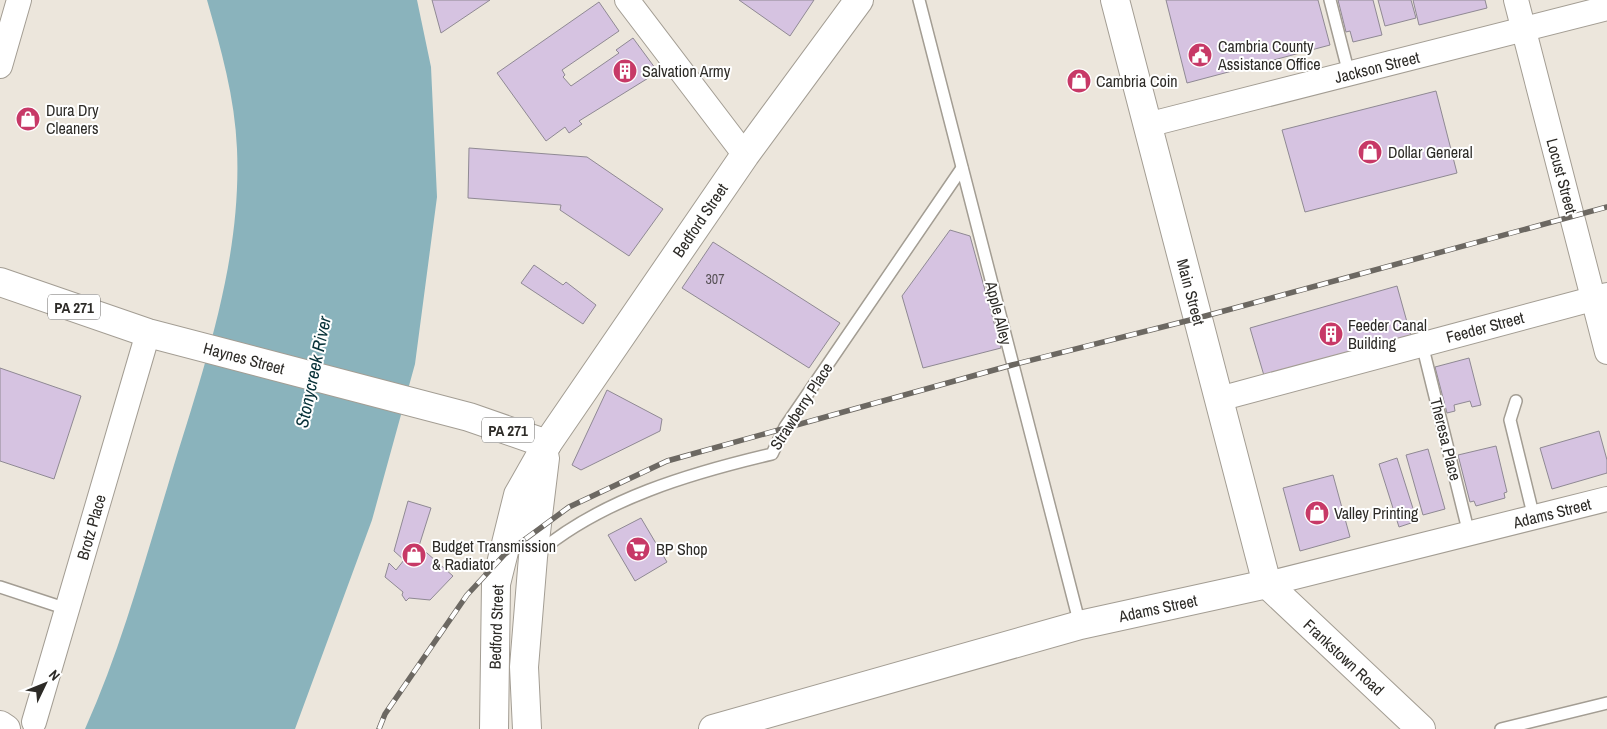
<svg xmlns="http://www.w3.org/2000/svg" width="1607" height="729" font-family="'Archivo Narrow',sans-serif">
  <rect width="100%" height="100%" fill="#ece6dc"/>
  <path fill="#8ab3bc" d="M207 0H417L431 67 437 197 415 364 372 520 295 729H85C120 651 143 567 168 485 201 375 242 265 237 149 235 98 221 49 207 0Z"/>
  <g fill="#d6c3e1" stroke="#8f8993">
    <path d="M432 0H490L441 33Z"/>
    <path d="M739 0H814L790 36Z"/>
    <path d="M1166 0H1318L1330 45 1187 83Z"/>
    <path d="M1338 0H1373L1382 35 1353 42 1350 31 1346 32Z"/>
    <path d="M1378 0H1411L1416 18 1385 26Z"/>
    <path d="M1413 0H1485L1487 8 1419 25Z"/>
    <path d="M599 2 619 31 562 70 565 75 563 77 571 86 619 53 616 50 633 38 658 72 579 121 582 124 569 133 565 127 546 141 497 73Z"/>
    <path d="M1436 91 1457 173 1305 212 1282 130Z"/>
    <path d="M469 148 587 157 663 209 629 256 560 210 561 205 468 198Z"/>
    <path d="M950 230 970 236 1001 348 923 368 902 296Z"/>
    <path d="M713 242 840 323 809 368 682 288Z"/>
    <path d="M534 265 563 285 566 282 596 305 583 324 521 283Z"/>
    <path d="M1397 286 1412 340 1265 379 1250 328Z"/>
    <path d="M1469 358 1481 405 1472 407 1470 401 1454 405 1455 411 1447 413 1435 367Z"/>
    <path d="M0 368 81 396 54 479 0 461Z"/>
    <path d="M607 390 662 419 660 431 581 470 572 465Z"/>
    <path d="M1599 431 1607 460V473L1552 489 1540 448Z"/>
    <path d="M1496 446 1507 492 1504 493 1505 498 1476 506 1474 501 1470 502 1458 455Z"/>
    <path d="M1428 449 1445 509 1423 515 1406 455Z"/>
    <path d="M1397 458 1417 521 1399 527 1379 464Z"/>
    <path d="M1333 475 1350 537 1300 551 1283 488Z"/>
    <path d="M408 501 431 508 419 546 453 576 430 600 409 598 406 601 402 595 403 592 385 577 389 563 396 570 404 560 394 551Z"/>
    <path d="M641 518 667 562 635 581 608 535Z"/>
  </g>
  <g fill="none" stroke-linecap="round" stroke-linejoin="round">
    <defs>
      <g id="service">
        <path d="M919 0 1080 625"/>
        <path d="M1330 0 1349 74"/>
        <path d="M1422 344 1469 534"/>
        <path d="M1516 401 1510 420 1534 518"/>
        <path d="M538 553C602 499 691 473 772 454L785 427 962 168"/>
        <path d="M0 587 67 609"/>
        <path d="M1501 729 1607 703"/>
      </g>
      <g id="minor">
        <path d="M627 0 745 155"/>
        <path d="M1516 0 1607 352"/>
        <path d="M0 66 19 0"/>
        <path d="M1147 125 1607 8"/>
        <path d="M1219 399 1607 295"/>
        <path d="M1267 584 1607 499"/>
        <path d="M34 722 148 333"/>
      </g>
      <path id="tertiary" d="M713 729 1080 625 1267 584"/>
      <g id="secondary">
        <path d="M1115 0 1267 584 1421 729"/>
        <path d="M547 444 745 155 859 0"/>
      </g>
      <g id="primary">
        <path d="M0 282 148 333 469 417 547 444"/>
        <path d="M494 729 496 584 518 495 547 444"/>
        <path d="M527 729 524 667 533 557 545 458"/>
      </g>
      <path id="motorway" d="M0 725 6 729"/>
    </defs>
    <use href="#service" stroke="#a39d93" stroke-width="14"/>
    <use href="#minor" stroke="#a39d93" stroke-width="26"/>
    <use href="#tertiary" stroke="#a39d93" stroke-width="30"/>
    <use href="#secondary" stroke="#a39d93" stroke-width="30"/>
    <use href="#primary" stroke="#a39d93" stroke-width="30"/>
    <use href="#motorway" stroke="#a39d93" stroke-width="30"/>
    <use href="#service" stroke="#fff" stroke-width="11"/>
    <use href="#minor" stroke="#fff" stroke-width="24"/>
    <use href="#tertiary" stroke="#fff" stroke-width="28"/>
    <use href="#secondary" stroke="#fff" stroke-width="28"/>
    <use href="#primary" stroke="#fff" stroke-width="28"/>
    <use href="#motorway" stroke="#fff" stroke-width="28"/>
    <defs>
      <path id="rail" d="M379 729 385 714 467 595 505 554 569 507 667 461 1012 365 1198 318 1607 207"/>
    </defs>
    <use href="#rail" stroke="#6c6862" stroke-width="5.5"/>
    <use href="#rail" stroke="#fff" stroke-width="4" stroke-dasharray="11" stroke-linecap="butt"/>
  </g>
  <defs>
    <symbol id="civic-disc" viewBox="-11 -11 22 22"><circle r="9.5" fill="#c73967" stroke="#fff"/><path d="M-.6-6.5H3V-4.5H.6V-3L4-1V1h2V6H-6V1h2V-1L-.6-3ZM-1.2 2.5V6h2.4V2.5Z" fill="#fff"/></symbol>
    <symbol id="building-disc" viewBox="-11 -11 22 22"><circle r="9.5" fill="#c73967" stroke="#fff"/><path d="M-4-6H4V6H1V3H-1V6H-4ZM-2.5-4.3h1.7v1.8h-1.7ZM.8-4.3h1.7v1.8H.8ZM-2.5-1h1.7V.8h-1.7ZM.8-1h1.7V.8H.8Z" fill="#fff"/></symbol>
    <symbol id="shop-disc" viewBox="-11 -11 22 22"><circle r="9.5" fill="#c73967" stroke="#fff"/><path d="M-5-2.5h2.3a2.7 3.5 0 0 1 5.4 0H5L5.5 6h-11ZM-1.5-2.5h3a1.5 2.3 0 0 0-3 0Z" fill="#fff"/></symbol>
    <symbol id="supermarket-disc" viewBox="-11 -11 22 22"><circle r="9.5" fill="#c73967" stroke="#fff"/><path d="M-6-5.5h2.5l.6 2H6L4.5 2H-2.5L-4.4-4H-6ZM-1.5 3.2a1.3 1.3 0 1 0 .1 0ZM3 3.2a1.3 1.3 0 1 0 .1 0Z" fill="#fff"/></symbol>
  </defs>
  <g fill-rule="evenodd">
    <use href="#civic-disc" x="1186" y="41" width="28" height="28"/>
    <use href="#building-disc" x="611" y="57" width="28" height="28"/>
    <use href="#shop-disc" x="1065" y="67" width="28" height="28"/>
    <use href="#shop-disc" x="14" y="105" width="28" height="28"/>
    <use href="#shop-disc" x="1356" y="138" width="28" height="28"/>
    <use href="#building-disc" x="1317" y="320" width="28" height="28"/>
    <use href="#shop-disc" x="1303" y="499" width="28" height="28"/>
    <use href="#supermarket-disc" x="624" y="535" width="28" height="28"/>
    <use href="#shop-disc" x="400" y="541" width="28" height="28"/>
  </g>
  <g text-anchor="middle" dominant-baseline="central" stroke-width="4" stroke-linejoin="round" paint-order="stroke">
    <g font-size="14" fill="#575156">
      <text x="715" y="279">307</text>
    </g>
    <g fill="#fff" stroke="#6c6b68" stroke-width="1">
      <rect x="48" y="294.5" width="52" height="25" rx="4"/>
      <rect x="482" y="417.5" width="52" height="25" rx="4"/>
    </g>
    <g font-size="15" font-weight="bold" fill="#2d2b27">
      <text x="74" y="307">PA 271</text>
      <text x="508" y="430">PA 271</text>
    </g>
    <g font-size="16" fill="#2d2b27" stroke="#fff" text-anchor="start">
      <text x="1218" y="46">Cambria County<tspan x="1218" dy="18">Assistance Office</tspan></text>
      <text x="642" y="71">Salvation Army</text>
      <text x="1096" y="81">Cambria Coin</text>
      <text x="46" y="110">Dura Dry<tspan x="46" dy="18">Cleaners</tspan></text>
      <text x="1388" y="152">Dollar General</text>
      <text x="1348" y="325">Feeder Canal<tspan x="1348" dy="18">Building</tspan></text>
      <text x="1334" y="513">Valley Printing</text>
      <text x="432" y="546">Budget Transmission<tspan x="432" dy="18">&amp; Radiator</tspan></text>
      <text x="656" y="549">BP Shop</text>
    </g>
    <g font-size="16" fill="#2d2b27" stroke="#fff">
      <text transform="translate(1377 67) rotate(-14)">Jackson Street</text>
      <text transform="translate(1562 176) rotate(75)">Locust Street</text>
      <text transform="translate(700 220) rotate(-56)">Bedford Street</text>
      <text transform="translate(1191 292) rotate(75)">Main Street</text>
      <text transform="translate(999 313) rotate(76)">Apple Alley</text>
      <text transform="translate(1485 327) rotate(-15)">Feeder Street</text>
      <text transform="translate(244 358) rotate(15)">Haynes Street</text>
      <text transform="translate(801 406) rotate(-57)">Strawberry Place</text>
      <text transform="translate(1446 439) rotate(76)">Theresa Place</text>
      <text transform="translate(1552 513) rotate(-14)">Adams Street</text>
      <text transform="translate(91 527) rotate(-74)">Brotz Place</text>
      <text transform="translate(1158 608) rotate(-12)">Adams Street</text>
      <text transform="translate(496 627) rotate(-88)">Bedford Street</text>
      <text transform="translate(1344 657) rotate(43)">Frankstown Road</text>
    </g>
    <g font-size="18" font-style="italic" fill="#073138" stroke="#fff">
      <text transform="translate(313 372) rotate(-78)">Stonycreek River</text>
    </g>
  </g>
  <g transform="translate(45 684) rotate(47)" stroke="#ffffff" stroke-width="4" paint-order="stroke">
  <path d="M0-4L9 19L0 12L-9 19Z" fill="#2d2b27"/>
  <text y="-8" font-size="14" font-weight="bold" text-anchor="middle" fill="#2d2b27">N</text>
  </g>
</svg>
